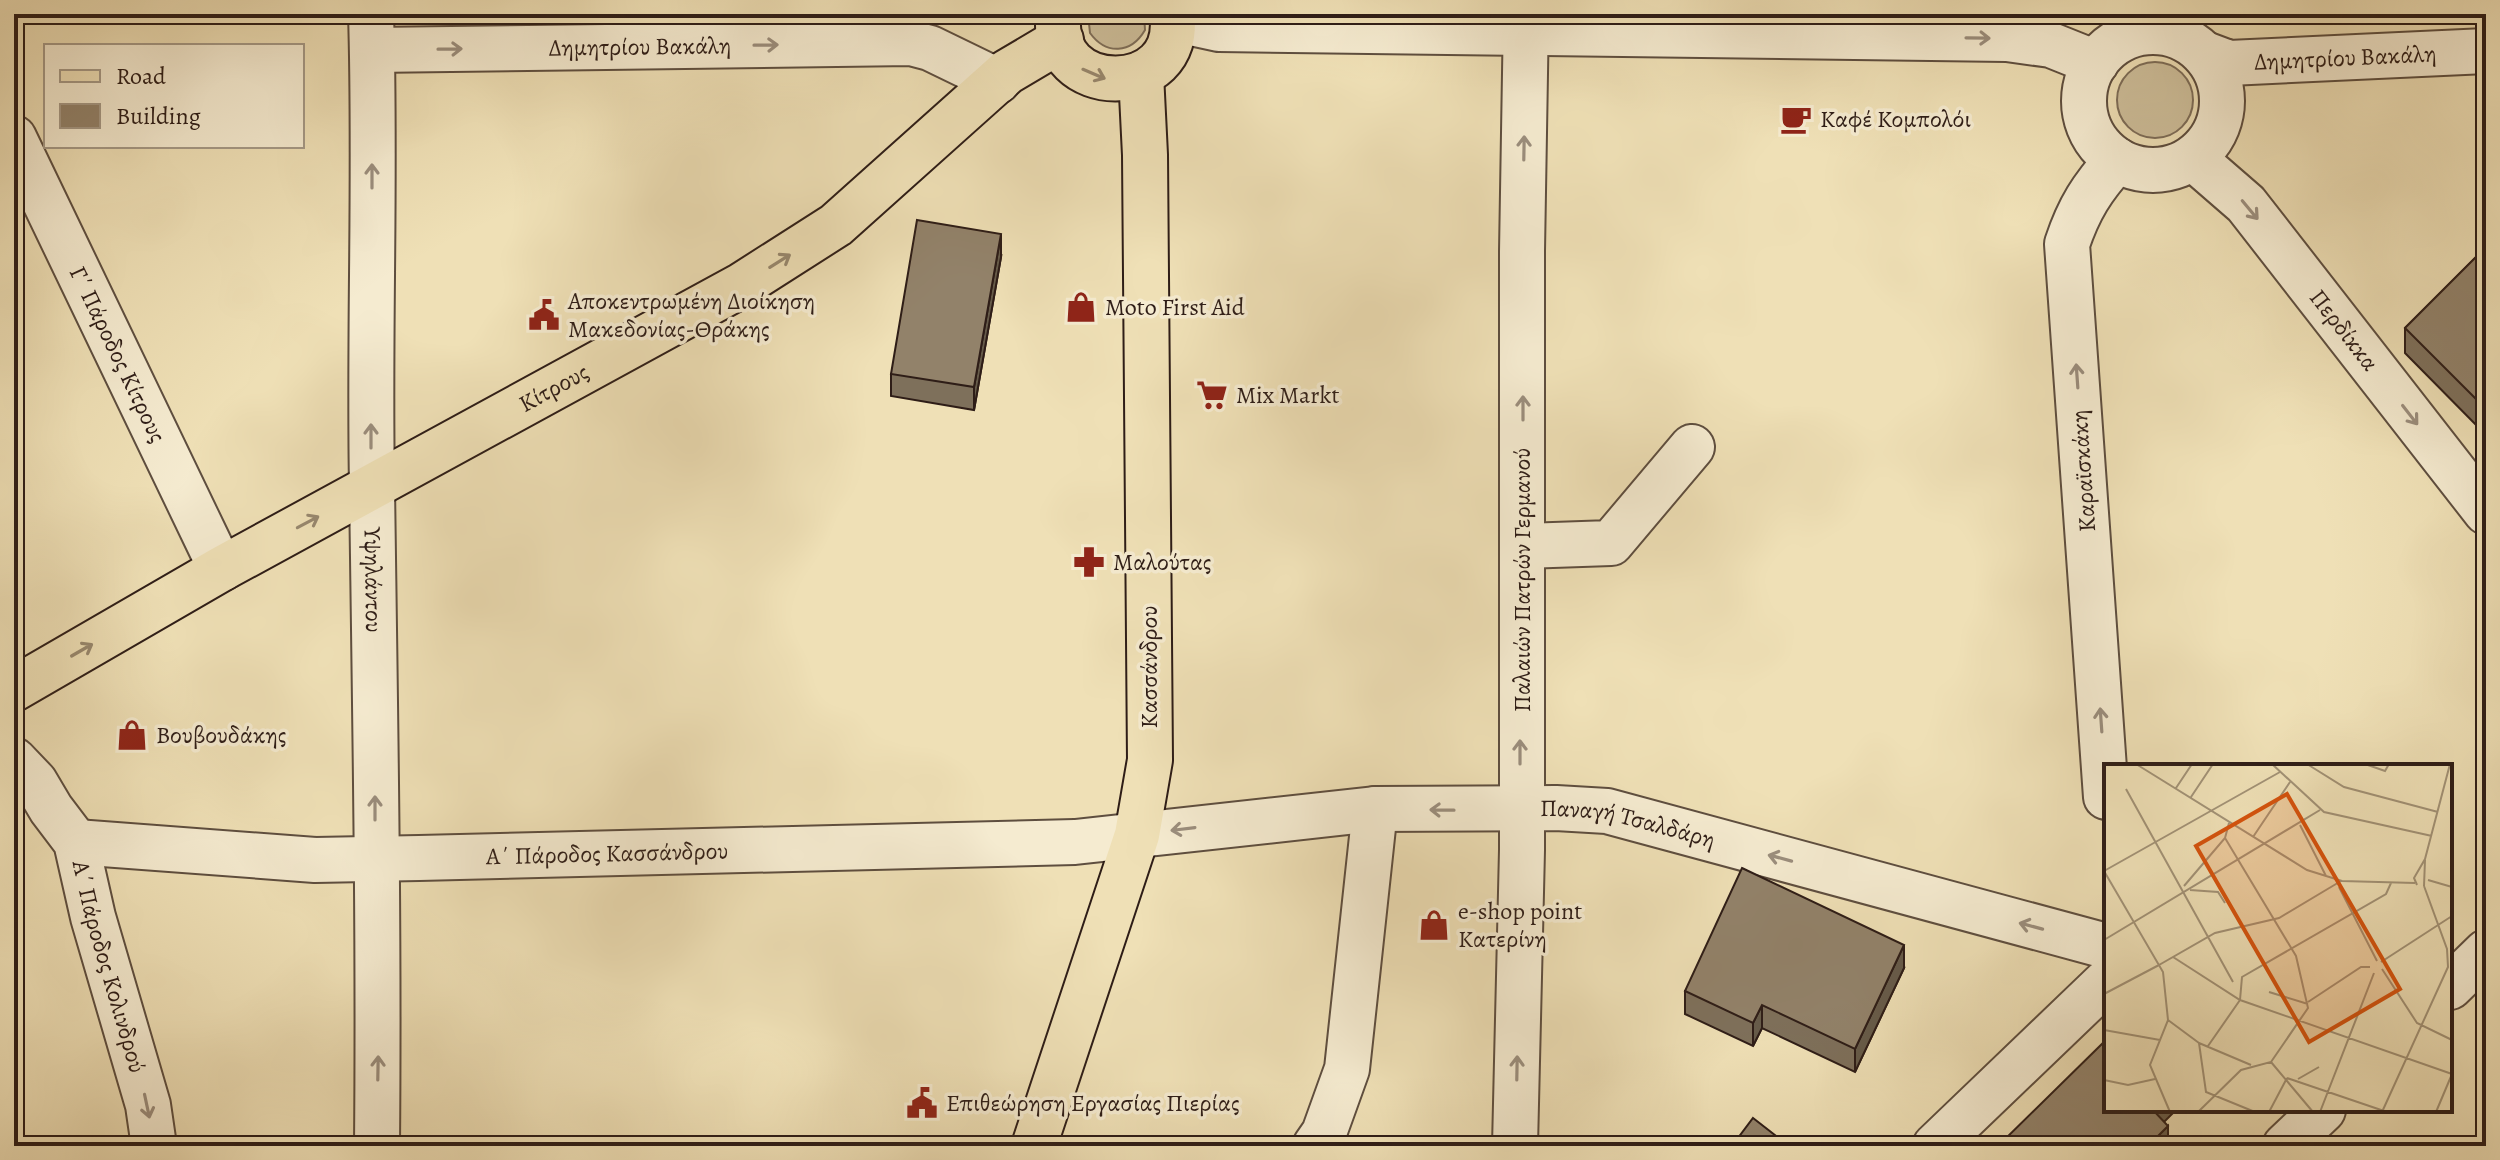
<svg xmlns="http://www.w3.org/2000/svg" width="2500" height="1160" font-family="Alegreya,serif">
  <rect width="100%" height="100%" fill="#efe0b6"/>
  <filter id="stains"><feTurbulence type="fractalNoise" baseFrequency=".0025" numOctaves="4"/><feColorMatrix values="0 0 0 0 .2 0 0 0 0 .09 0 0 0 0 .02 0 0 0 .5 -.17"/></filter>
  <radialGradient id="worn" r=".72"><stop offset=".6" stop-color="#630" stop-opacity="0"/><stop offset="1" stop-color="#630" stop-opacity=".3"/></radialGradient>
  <g fill="#cebf9b" stroke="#7e6e59" stroke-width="2">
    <path d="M1088 14H1144L1145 30C1131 54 1106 55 1090 33Z"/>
    <circle cx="2155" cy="100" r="38"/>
  </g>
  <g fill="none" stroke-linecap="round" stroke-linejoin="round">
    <defs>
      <g id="minor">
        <path id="s1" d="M371 14C376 171 369 329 372 486 375 706 379 926 377 1146"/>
        <path d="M1173 19 1219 29 2007 39 2051 45 2096 63"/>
        <circle cx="2153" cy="101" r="69"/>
        <path id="s2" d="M372 50 911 43 930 48 998 81"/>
        <path id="s3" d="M2205 54 2229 63 2486 51"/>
        <path id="s4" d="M14 138 212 550 223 568"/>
        <path id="s5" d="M2193 158 2246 204 2486 512"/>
        <path d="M1523 546 1611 543 1692 447"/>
        <path id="s6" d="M14 760 35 782 51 809 76 842 93 917 148 1105 154 1146"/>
        <path d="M2106 797 2067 244C2079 208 2092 188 2117 160"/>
        <path id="s7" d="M76 842 315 860 419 858 1075 842 1375 809 1556 808 1607 811 2106 946"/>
        <path d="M2450 987 2486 952"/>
        <path d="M1315 1146 1324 1133 1347 1069 1375 809"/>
        <path d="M1515 1146 1522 850V251L1526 14"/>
        <path d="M1935 1146 2106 982"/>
        <path d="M2285 1146 2323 1110"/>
      </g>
      <g id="major">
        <path d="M1059 14C1045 99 1185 101 1172 14"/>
        <path id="s8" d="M14 689 223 568 742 285 836 225 1007 72 1061 40"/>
        <path d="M1034 1146 1137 835 1150 760 1145 155 1141 74"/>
      </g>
    </defs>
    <use href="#minor" stroke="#5e4e3f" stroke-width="48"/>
    <use href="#major" stroke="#2e1d17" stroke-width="48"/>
    <use href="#minor" stroke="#f5ebd0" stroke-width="44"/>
    <use href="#major" stroke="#efe0b6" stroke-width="44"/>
  </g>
  <g fill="#7e705b" stroke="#2e1d17" stroke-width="2">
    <path d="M2486 247V435L2405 353V328Z"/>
    <path d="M1001 257 974 410 891 396V374Z"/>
    <path d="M1904 968 1855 1072 1762 1028 1753 1046 1685 1014V991Z"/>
  </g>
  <g fill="#665b4a" stroke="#2e1d17" stroke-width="2">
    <path d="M1001 234V257L974 410V387Z"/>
    <path d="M1904 945V968L1855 1072V1049Z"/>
    <path d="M1762 1005V1028L1753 1046V1023Z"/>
    <path d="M2153 1110H2176L2152 1134Z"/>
    <path d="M2168 1126V1146H2148Z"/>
  </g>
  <g fill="#92826a" stroke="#2e1d17" stroke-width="2">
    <path d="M917 220 1001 234 974 387 891 374Z"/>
    <path d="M2486 247V409L2405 328Z"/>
    <path d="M1742 868 1904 945 1855 1049 1762 1005 1753 1023 1685 991Z"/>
    <path d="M2106 1040V1110H2153L2168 1126 2148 1146H1998Z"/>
    <path d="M1753 1118 1789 1146H1732Z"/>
  </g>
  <defs><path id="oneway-shaft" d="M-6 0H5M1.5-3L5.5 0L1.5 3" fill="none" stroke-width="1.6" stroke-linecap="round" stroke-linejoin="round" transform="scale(2)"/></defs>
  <g stroke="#9b8e7d">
    <use href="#oneway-shaft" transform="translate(1978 38) rotate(1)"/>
    <use href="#oneway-shaft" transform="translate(766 45) rotate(-1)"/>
    <use href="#oneway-shaft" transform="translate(450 49) rotate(-1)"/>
    <use href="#oneway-shaft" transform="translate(1524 148) rotate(-89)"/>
    <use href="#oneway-shaft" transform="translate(372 176) rotate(-90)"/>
    <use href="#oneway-shaft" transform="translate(2250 210) rotate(50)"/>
    <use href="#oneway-shaft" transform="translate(2077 376) rotate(-94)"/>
    <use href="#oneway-shaft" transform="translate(1523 408) rotate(-90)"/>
    <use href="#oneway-shaft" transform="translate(2410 415) rotate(52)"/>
    <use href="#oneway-shaft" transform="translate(371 436) rotate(-90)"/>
    <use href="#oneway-shaft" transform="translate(2101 720) rotate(-94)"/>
    <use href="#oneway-shaft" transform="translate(1520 752) rotate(-90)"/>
    <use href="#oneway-shaft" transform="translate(375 808) rotate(-90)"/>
    <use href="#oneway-shaft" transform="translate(1442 810) rotate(-179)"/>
    <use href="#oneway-shaft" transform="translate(1183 829) rotate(173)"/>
    <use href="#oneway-shaft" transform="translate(1780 858) rotate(-165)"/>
    <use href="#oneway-shaft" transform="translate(2031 926) rotate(-165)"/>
    <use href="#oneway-shaft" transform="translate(378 1068) rotate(-89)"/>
    <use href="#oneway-shaft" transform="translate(1517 1068) rotate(-89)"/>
    <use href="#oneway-shaft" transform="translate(147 1106) rotate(78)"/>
  </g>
  <g stroke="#98886e">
    <use href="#oneway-shaft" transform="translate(1094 74) rotate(23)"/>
    <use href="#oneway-shaft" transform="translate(780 261) rotate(-32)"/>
    <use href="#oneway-shaft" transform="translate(308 522) rotate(-28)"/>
    <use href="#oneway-shaft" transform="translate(82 650) rotate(-30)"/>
  </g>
  <defs>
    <symbol id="cafe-bare" viewBox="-9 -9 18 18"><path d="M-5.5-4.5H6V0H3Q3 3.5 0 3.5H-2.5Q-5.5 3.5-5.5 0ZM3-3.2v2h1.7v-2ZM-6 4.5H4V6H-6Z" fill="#8f2418" stroke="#f5ebd0" stroke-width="2.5" paint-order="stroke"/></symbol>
    <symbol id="shop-bare" viewBox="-9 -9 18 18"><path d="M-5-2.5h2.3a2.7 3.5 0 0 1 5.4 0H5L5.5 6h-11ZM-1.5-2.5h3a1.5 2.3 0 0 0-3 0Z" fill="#8f2418" stroke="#f5ebd0" stroke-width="2.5" paint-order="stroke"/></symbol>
    <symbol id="civic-bare" viewBox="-9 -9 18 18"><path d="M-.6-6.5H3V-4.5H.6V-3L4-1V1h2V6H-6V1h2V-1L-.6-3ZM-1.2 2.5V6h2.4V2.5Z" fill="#8f2418" stroke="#f5ebd0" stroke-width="2.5" paint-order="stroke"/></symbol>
    <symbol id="supermarket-bare" viewBox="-9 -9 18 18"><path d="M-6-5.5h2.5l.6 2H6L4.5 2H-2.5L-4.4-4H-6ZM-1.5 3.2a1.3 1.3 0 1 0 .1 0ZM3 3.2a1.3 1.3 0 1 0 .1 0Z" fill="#8f2418" stroke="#f5ebd0" stroke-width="2.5" paint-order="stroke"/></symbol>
    <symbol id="pharmacy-bare" viewBox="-9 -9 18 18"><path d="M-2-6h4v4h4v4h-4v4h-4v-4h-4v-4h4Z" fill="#8f2418" stroke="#f5ebd0" stroke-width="2.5" paint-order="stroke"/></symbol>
  </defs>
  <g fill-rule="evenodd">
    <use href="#cafe-bare" x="1774" y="97" width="44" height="44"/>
    <use href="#shop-bare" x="1059" y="285" width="44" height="44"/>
    <use href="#civic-bare" x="522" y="293" width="44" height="44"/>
    <use href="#supermarket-bare" x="1190" y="373" width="44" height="44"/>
    <use href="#pharmacy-bare" x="1067" y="540" width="44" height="44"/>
    <use href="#shop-bare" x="110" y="713" width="44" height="44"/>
    <use href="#shop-bare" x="1412" y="903" width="44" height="44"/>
    <use href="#civic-bare" x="900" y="1081" width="44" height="44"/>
  </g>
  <g text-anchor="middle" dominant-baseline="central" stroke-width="7" stroke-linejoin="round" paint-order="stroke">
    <g font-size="24" fill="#2e1d17" stroke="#f5ebd0">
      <text stroke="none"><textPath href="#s2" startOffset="268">Δημητρίου Βακάλη</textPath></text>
      <text stroke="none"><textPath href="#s3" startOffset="142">Δημητρίου Βακάλη</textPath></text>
      <text stroke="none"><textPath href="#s5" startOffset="230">Περδίκκα</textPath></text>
      <text stroke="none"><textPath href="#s4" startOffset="240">Γ΄ Πάροδος Κίτρους</textPath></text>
      <text stroke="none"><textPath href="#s8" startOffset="618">Κίτρους</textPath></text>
      <text transform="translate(2083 471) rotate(-94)">Καραϊσκάκη</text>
      <text stroke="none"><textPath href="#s1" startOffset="566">Υψηλάντου</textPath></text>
      <text transform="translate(1522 580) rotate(-90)">Παλαιών Πατρών Γερμανού</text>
      <text transform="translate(1149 667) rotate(-90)">Κασσάνδρου</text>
      <text stroke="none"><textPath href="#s7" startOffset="1556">Παναγή Τσαλδάρη</textPath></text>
      <text stroke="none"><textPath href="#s7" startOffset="532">Α΄ Πάροδος Κασσάνδρου</textPath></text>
      <text stroke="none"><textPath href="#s6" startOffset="232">Α΄ Πάροδος Κολινδρού</textPath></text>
    </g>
    <g font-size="24" fill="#2e1d17" stroke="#f5ebd0" text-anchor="start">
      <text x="1820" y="119">Καφέ Κομπολόι</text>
      <text x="568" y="301">Αποκεντρωμένη Διοίκηση<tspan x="568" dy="28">Μακεδονίας-Θράκης</tspan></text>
      <text x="1105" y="307">Moto First Aid</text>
      <text x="1236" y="395">Mix Markt</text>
      <text x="1113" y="562">Μαλούτας</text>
      <text x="156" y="735">Βουβουδάκης</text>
      <text x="1458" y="911">e-shop point<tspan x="1458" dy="28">Κατερίνη</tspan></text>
      <text x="946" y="1103">Επιθεώρηση Εργασίας Πιερίας</text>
    </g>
  </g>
  <g transform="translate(2104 764)">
    <rect width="348" height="348" fill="#efe0b6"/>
    <path fill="none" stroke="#a29276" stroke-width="2" d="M32 0 203 106 238 117 311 119M168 0 220 48 328 72M203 0 240 23 334 48M261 0 281 7 285 0M72 24 88 0M22 25 129 218M87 33 109 0M196 61 222 112M149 73 186 18M0 107 176 8M0 107 59 208 64 256 46 301 66 348M324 116 348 123M313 121 310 114 321 95 346 0M80 122 121 74 125 59M320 122 321 96M235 123 273 197M86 126 114 128 121 139M0 176 216 46M69 193 136 236 348 310M277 198 348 152M55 201 111 169 175 154 237 117M278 205 313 259 348 276M165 228 204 240M0 230 55 201M204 238 257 203H266M64 256 95 279 102 328 151 348M0 266 56 276M95 279 147 301M104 282 136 236 138 213 282 130 287 119M167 298 209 348M183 314 283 348M194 315 215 303M0 316 24 321 51 315M94 348 137 306 167 298 204 244 192 192 121 74M165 348 183 314M216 348 270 209M278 348 344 203 343 185 320 122M332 348 348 310"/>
    <path fill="#d5530d" fill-opacity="0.15" stroke="#d5530d" stroke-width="4" d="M183 30 296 225 205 278 92 82Z"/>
    <rect width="348" height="348" fill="none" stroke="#2e1d17" stroke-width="4"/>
  </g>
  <rect width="2500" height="1160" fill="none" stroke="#efe0b6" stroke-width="48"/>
  <rect x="16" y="16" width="2468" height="1128" fill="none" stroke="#2e1d17" stroke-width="4"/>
  <rect x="24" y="24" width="2452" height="1112" fill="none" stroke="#2e1d17" stroke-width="2"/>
  <rect x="44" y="44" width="260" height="104" fill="#f5ebd0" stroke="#a59986" stroke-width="2"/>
  <rect x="60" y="70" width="40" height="12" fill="#efe0b6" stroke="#a59986" stroke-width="2"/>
  <text x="116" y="84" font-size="24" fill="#2e1d17">Road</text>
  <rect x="60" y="104" width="40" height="24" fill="#92826a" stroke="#a59986" stroke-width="2"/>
  <text x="116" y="124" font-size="24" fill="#2e1d17">Building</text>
  <rect width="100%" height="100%" filter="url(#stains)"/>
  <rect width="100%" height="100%" fill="url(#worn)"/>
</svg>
